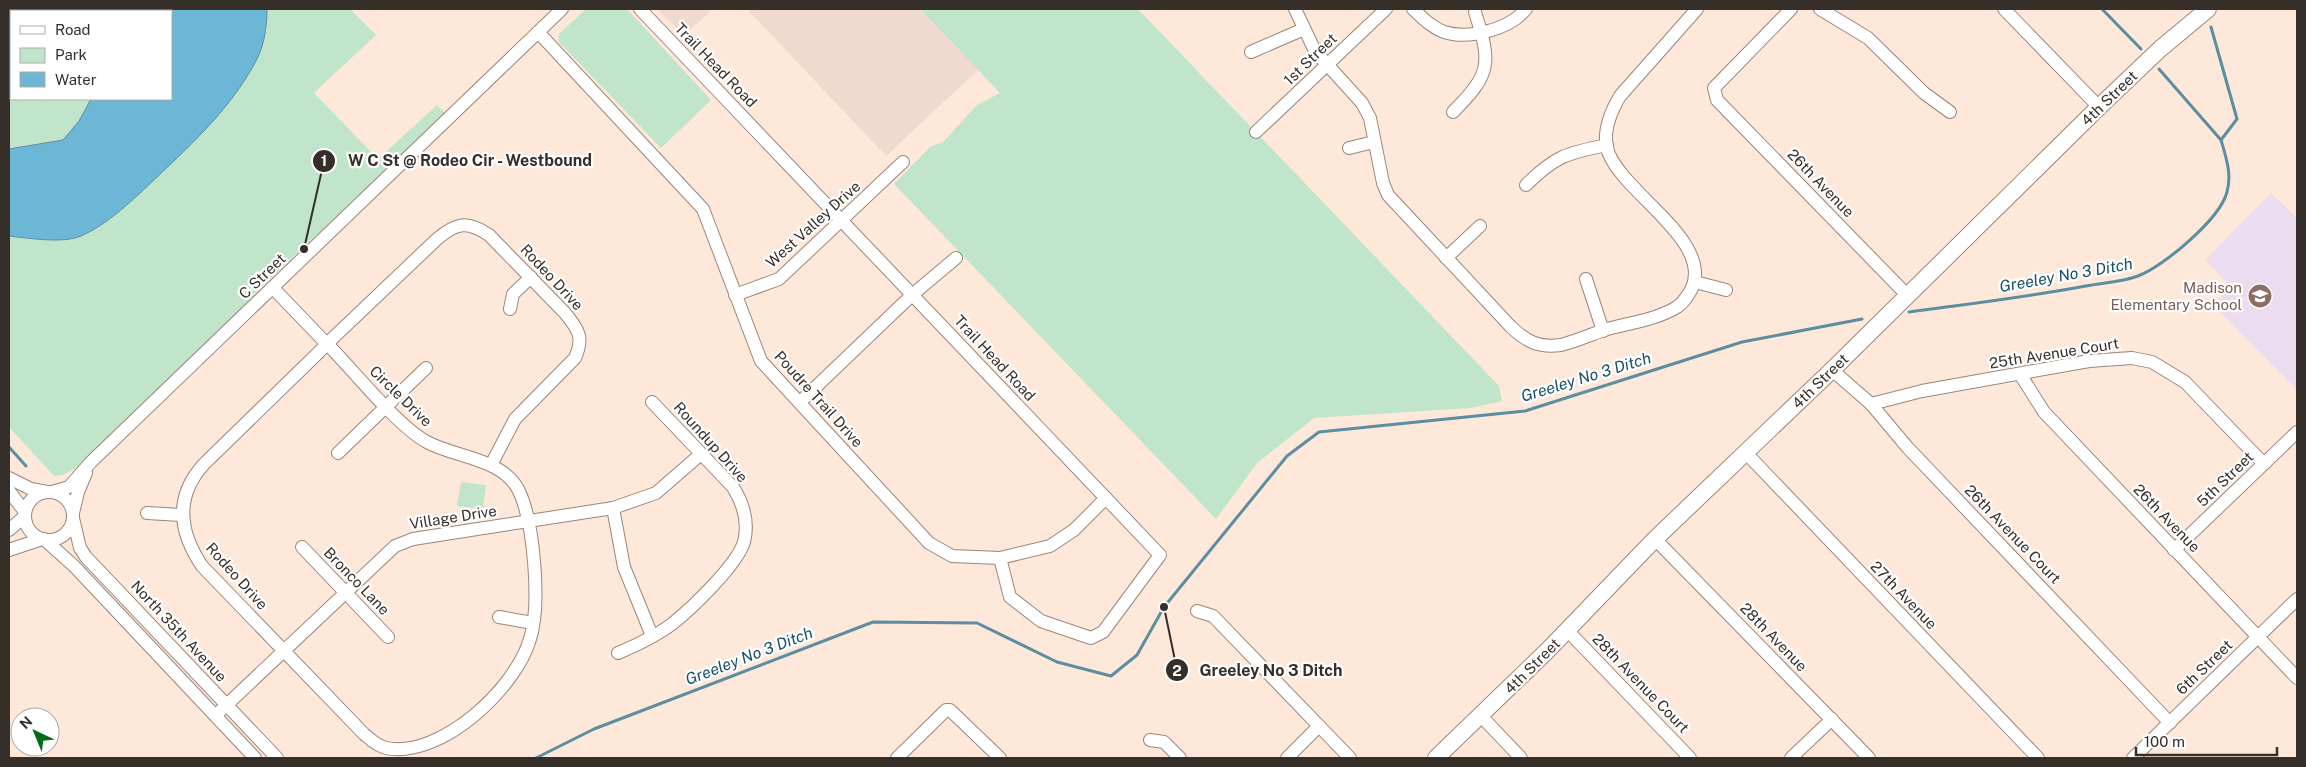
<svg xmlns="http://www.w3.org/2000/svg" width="2306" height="767" font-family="'Public Sans',sans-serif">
  <rect width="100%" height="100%" fill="#fee8d9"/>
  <g fill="#efdacd">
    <path d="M657 9H713L684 35Z"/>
    <path d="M747 9H920L978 70 886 156Z"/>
  </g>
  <path fill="#ecdcef" d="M2271 193 2297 218V390L2213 305 2231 287 2205 260Z"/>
  <g fill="#c0e5cb">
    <path d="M9 9H154L152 11H11V99H91L79 121 63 140 9 149Z"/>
    <path d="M267 9H350L376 35 314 93 378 159 437 105 445 113 318 237 316 235 253 295 256 298 76 468 63 475 54 476 9 427V236L42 240 235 95 258 56 267 29Z"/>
    <path d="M586 9H627L711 100 661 148 558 41 559 34Z"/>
    <path d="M920 9H1138L1499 386 1502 401 1471 408 1314 418 1257 463 1216 519 894 184 930 147 943 142 977 105 1000 93Z"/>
    <path d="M461 482 486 485 483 509 457 506Z"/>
  </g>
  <path fill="#6db7d6" stroke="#5c8ea2" d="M154 9H267C267 26 265 41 258 57 234 105 194 142 156 178 135 198 107 225 81 236 64 244 27 238 9 236V149L63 140 79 121 91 99H171V11H152Z"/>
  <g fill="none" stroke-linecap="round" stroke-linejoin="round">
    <g stroke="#5c8ea2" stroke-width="3">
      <path d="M2102 9 2141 49"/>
      <path d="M2159 69 2221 140"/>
      <path d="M1909 312C1968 304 2027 297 2086 286 2102 283 2122 282 2138 276 2164 266 2220 219 2227 192 2232 174 2226 157 2221 140L2237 119 2211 27"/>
      <path d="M9 447 26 466"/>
      <path d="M536 758 594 729 873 622 977 623 1057 662 1111 676 1137 655 1164 607 1287 456 1319 432 1525 411 1742 342 1862 319"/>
    </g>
    <defs>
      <g id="minor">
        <path d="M640 9 1160 555 1103 632 1091 638 1041 621 1010 597 1000 558"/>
        <path d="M1295 9 1315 51 1362 103 1370 118 1383 183 1388 195 1511 327C1527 342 1539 348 1561 345 1576 341 1590 335 1604 330 1628 323 1656 320 1677 307 1684 302 1687 297 1691 290 1715 243 1626 195 1609 154 1601 135 1610 113 1620 96L1697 9"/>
        <path d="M1413 9C1423 18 1431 27 1444 32 1469 40 1510 29 1526 9"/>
        <path d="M1791 9 1714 88 1717 100 1907 295"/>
        <path d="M1820 9 1868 38 1924 93 1950 112"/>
        <path d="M2004 9 2099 107"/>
        <path d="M538 32 703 209 761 361 929 543 952 556 1000 558 1050 546 1074 530 1106 498"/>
        <path d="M1251 52 1304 29"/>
        <path d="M1453 112C1492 73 1491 63 1475 12"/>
        <path d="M1256 132 1386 9"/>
        <path d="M1349 148 1374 142"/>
        <path d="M1526 185C1555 156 1567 153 1607 145"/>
        <path d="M1446 258 1480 226"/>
        <path d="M1586 279 1603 331"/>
        <path d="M1695 282 1726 290"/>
        <path d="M273 288 321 338 333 350C357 375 399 427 427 442 456 458 503 458 519 491 534 523 541 605 530 639 516 688 441 759 386 748 377 746 370 739 364 734L202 566C179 532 174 497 204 464L317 354 334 337 437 239C456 223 467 220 489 235L565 313C579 330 584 338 575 358L515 419 491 465"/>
        <path d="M735 295 779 279 903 162"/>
        <path d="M510 309 513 294 531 277"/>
        <path d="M1832 370 1871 404 1908 448 2170 723"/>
        <path d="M2020 374 2044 412 2297 678"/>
        <path d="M800 402 912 295 956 258"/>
        <path d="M1871 404 1922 391 2089 361 2132 358 2152 362 2185 382 2264 464"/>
        <path d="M338 453 426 368"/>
        <path d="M1746 453 2038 758"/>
        <path d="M9 478 31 489 47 492"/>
        <path d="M9 491 25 512"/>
        <path d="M52 492 69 487 91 462 562 9"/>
        <circle cx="49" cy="516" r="24"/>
        <path d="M613 508 624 567 652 636"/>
        <path d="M73 513 78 492 86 473"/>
        <path d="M147 513 181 515"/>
        <path d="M73 518 80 548 86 557 277 758"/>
        <path d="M9 530 25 516"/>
        <path d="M44 539 74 566 255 758"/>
        <path d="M1655 539 1869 758"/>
        <path d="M302 547 388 637"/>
        <path d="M9 550 42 539"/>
        <path d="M2174 550 2297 432"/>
        <path d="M1197 611 1213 616 1350 758"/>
        <path d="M499 617 533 623"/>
        <path d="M1567 630 1690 758"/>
        <path d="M618 653C637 645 656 636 672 624 692 608 737 565 744 542 749 522 743 503 733 487L652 402"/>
        <path d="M216 715 395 546 413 539 613 508 656 493 701 454"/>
        <path d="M1481 716 1521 758"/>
        <path d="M1150 740 1164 742 1180 758"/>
        <path d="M897 758 946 710H950L1000 758"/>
        <path d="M1287 758 1319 726"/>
        <path d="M1791 758 1832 719"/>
        <path d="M2133 758 2297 599"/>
      </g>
      <path id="major" d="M1436 758 1548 650 1655 539 1832 370 2099 107 2160 49 2208 9"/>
    </defs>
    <use href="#minor" stroke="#9a8679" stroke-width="14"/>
    <use href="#major" stroke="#9a8679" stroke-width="18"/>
    <use href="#minor" stroke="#fff" stroke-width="12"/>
    <use href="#major" stroke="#fff" stroke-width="16"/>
  </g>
  <defs>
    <symbol id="school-disc" viewBox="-11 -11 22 22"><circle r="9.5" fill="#8d6e63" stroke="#fff"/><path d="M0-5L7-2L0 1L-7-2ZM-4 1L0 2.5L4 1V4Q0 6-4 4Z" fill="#fff"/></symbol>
  </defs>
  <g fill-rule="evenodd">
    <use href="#school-disc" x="2246" y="282" width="28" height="28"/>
  </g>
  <g text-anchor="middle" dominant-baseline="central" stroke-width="4.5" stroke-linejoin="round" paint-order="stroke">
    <g font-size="15" fill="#362e28" stroke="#fff">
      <text transform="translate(1310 59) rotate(-44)">1st Street</text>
      <text transform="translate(716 65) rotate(46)">Trail Head Road</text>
      <text transform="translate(2109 98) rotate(-44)">4th Street</text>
      <text transform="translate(1821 183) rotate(46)">26th Avenue</text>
      <text transform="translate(813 224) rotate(-42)">West Valley Drive</text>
      <text transform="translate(262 276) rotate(-44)">C Street</text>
      <text transform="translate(552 277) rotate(47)">Rodeo Drive</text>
      <text transform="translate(2054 353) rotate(-9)">25th Avenue Court</text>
      <text transform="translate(995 358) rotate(47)">Trail Head Road</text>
      <text transform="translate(1820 381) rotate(-44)">4th Street</text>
      <text transform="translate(401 396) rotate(44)">Circle Drive</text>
      <text transform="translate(819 399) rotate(48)">Poudre Trail Drive</text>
      <text transform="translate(711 442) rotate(48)">Roundup Drive</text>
      <text transform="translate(2225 479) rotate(-44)">5th Street</text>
      <text transform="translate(453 517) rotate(-9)">Village Drive</text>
      <text transform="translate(2167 518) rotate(46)">26th Avenue</text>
      <text transform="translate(2013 534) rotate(46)">26th Avenue Court</text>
      <text transform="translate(237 576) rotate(48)">Rodeo Drive</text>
      <text transform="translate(357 581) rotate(46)">Bronco Lane</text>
      <text transform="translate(1904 595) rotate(46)">27th Avenue</text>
      <text transform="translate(179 631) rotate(47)">North 35th Avenue</text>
      <text transform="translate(1774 637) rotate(46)">28th Avenue</text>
      <text transform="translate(1532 666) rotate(-45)">4th Street</text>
      <text transform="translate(2204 667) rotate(-44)">6th Street</text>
      <text transform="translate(1641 683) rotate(46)">28th Avenue Court</text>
    </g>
    <g font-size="15" fill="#785e54" stroke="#fff" text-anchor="end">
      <text x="2242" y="287">Madison<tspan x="2242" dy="17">Elementary School</tspan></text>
    </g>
    <g font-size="16" font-style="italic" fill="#145167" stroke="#fff">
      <text transform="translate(2066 275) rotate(-10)">Greeley No 3 Ditch</text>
      <text transform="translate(1586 377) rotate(-17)">Greeley No 3 Ditch</text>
      <text transform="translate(749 656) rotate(-21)">Greeley No 3 Ditch</text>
    </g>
  </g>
  <path fill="none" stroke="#362e28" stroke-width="2" d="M304 249L324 161M1164 607L1177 670"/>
  <g fill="#362e28" stroke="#fff" stroke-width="2">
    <circle cx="304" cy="249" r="5"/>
    <circle cx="1164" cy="607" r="5"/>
    <circle cx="324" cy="161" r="12"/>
    <circle cx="1177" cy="670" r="12"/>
  </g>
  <g font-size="15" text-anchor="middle" font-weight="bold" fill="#fff">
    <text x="324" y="166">1</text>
    <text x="1177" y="676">2</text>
  </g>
  <g font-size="16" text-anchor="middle" font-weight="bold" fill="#362e28" stroke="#fff" stroke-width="4.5" stroke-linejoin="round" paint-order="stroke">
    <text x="470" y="166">W C St @ Rodeo Cir - Westbound</text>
    <text x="1271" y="676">Greeley No 3 Ditch</text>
  </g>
  <rect width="2306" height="767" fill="none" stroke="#362e28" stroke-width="20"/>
  <rect x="10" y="10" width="162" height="90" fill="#ffffff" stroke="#afaba9"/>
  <rect x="20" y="26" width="25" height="8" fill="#ffffff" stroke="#afaba9"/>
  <text x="55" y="35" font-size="15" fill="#362e28">Road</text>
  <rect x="20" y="48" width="25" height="15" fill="#c0e5cb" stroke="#afaba9"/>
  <text x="55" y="60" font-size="15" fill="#362e28">Park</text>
  <rect x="20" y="72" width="25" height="15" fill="#6db7d6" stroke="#afaba9"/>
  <text x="55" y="85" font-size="15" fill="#362e28">Water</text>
  <g transform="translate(35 732) rotate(316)"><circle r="24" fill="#ffffff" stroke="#afaba9"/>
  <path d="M0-4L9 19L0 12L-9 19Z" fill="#006b1b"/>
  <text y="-8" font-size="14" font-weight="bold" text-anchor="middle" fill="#362e28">N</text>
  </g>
  <path d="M2136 747v8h141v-8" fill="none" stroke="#362e28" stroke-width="2.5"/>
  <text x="2144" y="747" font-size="15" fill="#362e28" stroke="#ffffff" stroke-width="4" paint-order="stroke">100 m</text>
</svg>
